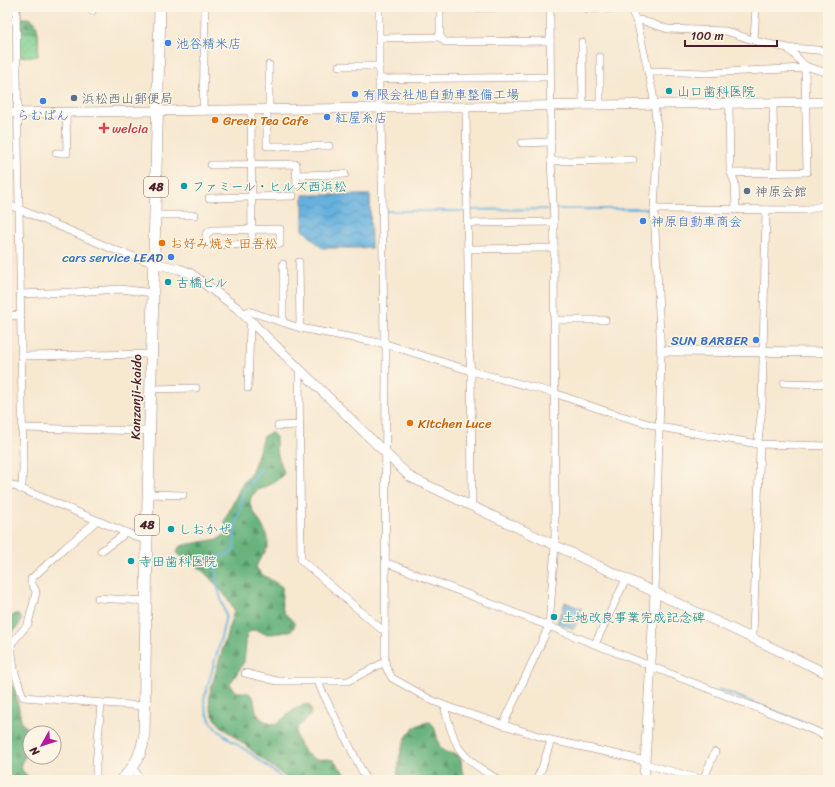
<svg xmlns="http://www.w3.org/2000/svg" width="835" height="787" font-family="Sriracha,'Klee One',sans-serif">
  <defs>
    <pattern id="forest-firs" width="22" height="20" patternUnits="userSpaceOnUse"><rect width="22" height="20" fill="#68b37d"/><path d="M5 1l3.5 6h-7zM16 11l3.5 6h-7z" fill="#589167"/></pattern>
    <pattern id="park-dots" width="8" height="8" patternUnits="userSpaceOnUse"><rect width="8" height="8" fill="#80d193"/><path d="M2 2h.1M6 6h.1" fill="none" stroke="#70b37f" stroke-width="1.8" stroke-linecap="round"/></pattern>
    <pattern id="water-waves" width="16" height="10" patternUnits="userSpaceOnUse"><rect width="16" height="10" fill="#65b1de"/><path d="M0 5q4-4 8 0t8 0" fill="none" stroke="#558fb4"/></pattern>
  </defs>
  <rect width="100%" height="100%" fill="#fcf5e5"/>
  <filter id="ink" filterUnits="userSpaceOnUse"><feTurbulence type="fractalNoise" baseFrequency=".025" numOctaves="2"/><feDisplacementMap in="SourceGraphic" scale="8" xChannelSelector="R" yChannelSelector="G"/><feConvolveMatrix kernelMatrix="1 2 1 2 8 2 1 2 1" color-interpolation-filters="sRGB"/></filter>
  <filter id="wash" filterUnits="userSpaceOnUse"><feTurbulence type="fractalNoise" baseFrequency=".012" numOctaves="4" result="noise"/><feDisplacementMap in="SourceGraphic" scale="16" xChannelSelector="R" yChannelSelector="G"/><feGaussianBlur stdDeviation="0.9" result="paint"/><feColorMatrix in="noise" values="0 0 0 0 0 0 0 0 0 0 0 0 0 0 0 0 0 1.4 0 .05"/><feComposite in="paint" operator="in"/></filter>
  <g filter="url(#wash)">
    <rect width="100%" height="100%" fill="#f7e8d0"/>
    <g fill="url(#forest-firs)" stroke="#596954">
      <path d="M19 7H21V18C25 18 28 18 31 19 40 21 38 45 38 52L20 46Z"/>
      <path d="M271 432 276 437V449L284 473C276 487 244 488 251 507 256 517 272 537 267 548 264 555 258 560 256 567L260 573 282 587C283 594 280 603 283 610 285 616 292 618 295 625L292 630C287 632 275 634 269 634 259 634 257 625 247 634L244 662 230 684 235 691C240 693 246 691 250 694 259 699 249 714 267 722 271 724 273 725 277 724 281 721 308 694 311 709 312 711 311 713 310 715 307 721 301 723 297 728 293 739 305 757 316 759 322 760 327 758 333 760L351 780H289L221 726C211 715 208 706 210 692L234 610C231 599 205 572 195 564 188 560 181 559 177 552L179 547 184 545 218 539 226 534 225 520 242 484 250 475 257 458 262 439 264 436Z"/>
      <path d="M14 614H18L21 617V621L19 625 7 639V620Z"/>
      <path d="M7 683 13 686 15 690 22 724 28 728 32 733H30V749L21 763 22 770 31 780H7Z"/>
      <path d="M430 722C439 728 435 749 446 752 450 754 454 753 458 755L461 759 462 771 467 780H397C399 757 401 725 430 722Z"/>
    </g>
    <path fill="url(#park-dots)" stroke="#65785f" d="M19 32H38V56L19 57Z"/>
    <g fill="url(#water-waves)" stroke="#586884">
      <path d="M303 195H370L371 248H322L303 230Z"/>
      <path d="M565 602 582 609 578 617 562 610Z"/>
      <path d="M561 612 578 619 574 629 557 623Z"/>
    </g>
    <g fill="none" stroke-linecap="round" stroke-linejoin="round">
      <g stroke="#65b1de" stroke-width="2">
        <path d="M555 209H649"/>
        <path d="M470 210 551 209"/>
        <path d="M385 211H465"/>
        <path d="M262 466 256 477 247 486 243 494 235 529 234 550 231 553 219 557 216 563V582L226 616 219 646 204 699 206 710 211 722 216 728 229 739 250 753 277 774 282 780"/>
        <path d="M719 689 815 727"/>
      </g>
    </g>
  </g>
  <g filter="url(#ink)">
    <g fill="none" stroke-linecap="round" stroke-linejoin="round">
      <defs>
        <g id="minor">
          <path d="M16 7 23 469 22 485 20 489"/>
          <path d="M92 7V11"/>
          <path d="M440 7V37L445 42 550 41"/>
          <path d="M630 7 638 25 653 94 658 136 654 209 661 355 655 593"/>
          <path d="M440 8 516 7"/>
          <path d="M587 9H625L630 7"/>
          <path d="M7 20H16"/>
          <path d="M636 21 640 20 668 29 726 31 759 42 788 48 805 66 807 172 731 173"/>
          <path d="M380 38 440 37"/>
          <path d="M754 40 756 7"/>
          <path d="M582 42 583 105"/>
          <path d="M790 51 793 48 828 51"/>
          <path d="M600 57V105"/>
          <path d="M269 65V110"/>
          <path d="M7 66H17"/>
          <path d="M339 66H379"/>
          <path d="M805 66 828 73"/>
          <path d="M648 72 654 71 706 73 805 68"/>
          <path d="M379 79 550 77"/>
          <path d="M729 103 730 170 735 183 736 210"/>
          <path d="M773 103 774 173"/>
          <path d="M466 107 469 350 471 371 472 501 470 506"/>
          <path d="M379 108V7"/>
          <path d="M381 108 384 339 386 348 385 661 386 667 392 678 431 700 448 707 551 740 615 754 641 760 649 765 704 780"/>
          <path d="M251 110 252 244"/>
          <path d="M267 110V146H329"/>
          <path d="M203 111 205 7"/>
          <path d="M522 143 551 142"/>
          <path d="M56 153H67L66 113"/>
          <path d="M551 161 633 160"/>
          <path d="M211 165 296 164 297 185"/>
          <path d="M296 175 345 174"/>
          <path d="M209 198 293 196"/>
          <path d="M7 204 115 250 153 263"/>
          <path d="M654 209 806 210 828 204"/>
          <path d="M155 215H195"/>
          <path d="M468 223 554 222"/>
          <path d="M280 229V244L210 245 206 241V234L212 230Z"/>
          <path d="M468 249 554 248"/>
          <path d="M299 262 300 327"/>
          <path d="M283 264V322"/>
          <path d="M20 294 75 292 120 289 153 293"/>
          <path d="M245 315 248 311 300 328 386 344 471 371 554 393 608 412 659 427 758 444 828 446"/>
          <path d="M7 316 21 315"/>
          <path d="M555 320H605"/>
          <path d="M21 356 151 354"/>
          <path d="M302 371 299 374 301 560 381 629H385"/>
          <path d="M784 383 828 384"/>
          <path d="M248 388 250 327 254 323"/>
          <path d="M150 389 196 388"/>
          <path d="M278 426 299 425"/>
          <path d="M22 428 149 431"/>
          <path d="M7 483 142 539H147"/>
          <path d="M148 494 183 495"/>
          <path d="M96 521 93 524 65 548 31 579C30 585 36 587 36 593L28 624 11 644 14 670 23 697 144 706"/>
          <path d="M101 551 122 536 123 532"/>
          <path d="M386 564H390L806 727 828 737"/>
          <path d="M98 598 146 601"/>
          <path d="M751 638 753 634 760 448 758 441 762 408 766 210"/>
          <path d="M595 644 626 579"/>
          <path d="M245 673 277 681H348L381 664 385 663"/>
          <path d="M318 681 321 689 364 775"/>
          <path d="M446 707 445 710C449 723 452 737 459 748 468 762 485 771 498 780"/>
          <path d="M503 725 549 626 555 545 554 222 551 161 550 7"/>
          <path d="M132 769 136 772 140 780"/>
          <path d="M96 780V765L101 703"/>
          <path d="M536 780 542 768 551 740"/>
          <path d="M703 780 715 752"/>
        </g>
        <g id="tertiary">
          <path d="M7 113 828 102"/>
          <path d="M153 263 179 269 190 273 237 308 410 477 828 674"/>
          <path d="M661 351 828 352"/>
          <path d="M644 780 655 593"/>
        </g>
        <path id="primary" d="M121 780C134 769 141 755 144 738L147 539 160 7"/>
      </defs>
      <use href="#minor" stroke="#a0847e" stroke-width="8"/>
      <use href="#tertiary" stroke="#a0847e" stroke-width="10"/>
      <use href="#primary" stroke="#a0847e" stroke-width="12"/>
      <use href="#minor" stroke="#fff" stroke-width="7"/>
      <use href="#tertiary" stroke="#fff" stroke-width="9"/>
      <use href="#primary" stroke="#fff" stroke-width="11"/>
    </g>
  </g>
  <g fill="#3f7fe0" stroke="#fcf5e5" stroke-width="1.5">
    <circle cx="168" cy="43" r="4"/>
    <circle cx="355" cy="94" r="4"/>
    <circle cx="43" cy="101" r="4"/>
    <circle cx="327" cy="117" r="4"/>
    <circle cx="643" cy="221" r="4"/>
    <circle cx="171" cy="257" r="4"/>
    <circle cx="756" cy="340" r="4"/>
  </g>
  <g fill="#0f9aa8" stroke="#fcf5e5" stroke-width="1.5">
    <circle cx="669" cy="91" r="4"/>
    <circle cx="184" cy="186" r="4"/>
    <circle cx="168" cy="282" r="4"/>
    <circle cx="171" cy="529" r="4"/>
    <circle cx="131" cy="561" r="4"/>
    <circle cx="554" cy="617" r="4"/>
  </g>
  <g fill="#5c6f8a" stroke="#fcf5e5" stroke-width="1.5">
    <circle cx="74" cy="98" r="4"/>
    <circle cx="747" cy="191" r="4"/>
  </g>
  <g fill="#e8710a" stroke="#fcf5e5" stroke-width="1.5">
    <circle cx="215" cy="120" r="4"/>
    <circle cx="162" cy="243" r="4"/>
    <circle cx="410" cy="423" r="4"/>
  </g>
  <path fill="#e0444e" stroke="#fcf5e5" stroke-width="1.5" d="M102 122h4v4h4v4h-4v4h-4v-4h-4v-4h4z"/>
  <g text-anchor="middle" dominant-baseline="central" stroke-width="3" stroke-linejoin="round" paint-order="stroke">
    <g fill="#fcf5e5" stroke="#7f5f63" stroke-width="1">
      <rect x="144" y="177" width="24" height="20" rx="3"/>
      <rect x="135" y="515" width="24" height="20" rx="3"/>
    </g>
    <g font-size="12" font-weight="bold" fill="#4a1f2b">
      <text x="156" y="187">48</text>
      <text x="147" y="525">48</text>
    </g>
    <g font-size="13" fill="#366cbe" stroke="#fcf5e5" text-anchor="start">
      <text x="176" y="43">池谷精米店</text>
      <text x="363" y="94">有限会社旭自動車整備工場</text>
      <text x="43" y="115" text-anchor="middle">らむぱん</text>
      <text x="335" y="117">紅屋糸店</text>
      <text x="651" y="221">神原自動車商会</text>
      <text x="163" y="257" text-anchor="end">cars service LEAD</text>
      <text x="748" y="340" text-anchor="end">SUN BARBER</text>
    </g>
    <g font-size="13" fill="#0d838f" stroke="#fcf5e5" text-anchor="start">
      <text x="677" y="91">山口歯科医院</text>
      <text x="192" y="186">ファミール・ヒルズ西浜松</text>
      <text x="176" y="282">古橋ビル</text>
      <text x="179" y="529">しおかぜ</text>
      <text x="139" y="561">寺田歯科医院</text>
      <text x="562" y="617">土地改良事業完成記念碑</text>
    </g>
    <g font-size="13" fill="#4e5e75" stroke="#fcf5e5" text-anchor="start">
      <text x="82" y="98">浜松西山郵便局</text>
      <text x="755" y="191">神原会館</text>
    </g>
    <g font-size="13" fill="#c56008" stroke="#fcf5e5" text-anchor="start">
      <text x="223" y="120">Green Tea Cafe</text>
      <text x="170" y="243">お好み焼き 田吾松</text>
      <text x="418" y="423">Kitchen Luce</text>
    </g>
    <g font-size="13" fill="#be3a42" stroke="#fcf5e5" text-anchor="start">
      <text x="112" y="128">welcia</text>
    </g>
    <g font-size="13" fill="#4a1f2b" stroke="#fcf5e5">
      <text transform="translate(136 397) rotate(-89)">Kanzanji-kaido</text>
    </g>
  </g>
  <rect width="835" height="787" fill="none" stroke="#fcf5e5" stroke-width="24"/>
  <g transform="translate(42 745) rotate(231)"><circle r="19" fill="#fcf5e5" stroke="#b59f9b"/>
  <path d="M0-3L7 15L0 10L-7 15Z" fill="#b5179e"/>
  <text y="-6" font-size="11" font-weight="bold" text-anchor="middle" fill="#4a1f2b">N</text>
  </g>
  <path d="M685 40v6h92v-6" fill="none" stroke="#4a1f2b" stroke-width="2"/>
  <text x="691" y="40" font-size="12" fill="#4a1f2b" stroke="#fcf5e5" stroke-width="3" paint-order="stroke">100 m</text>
</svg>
